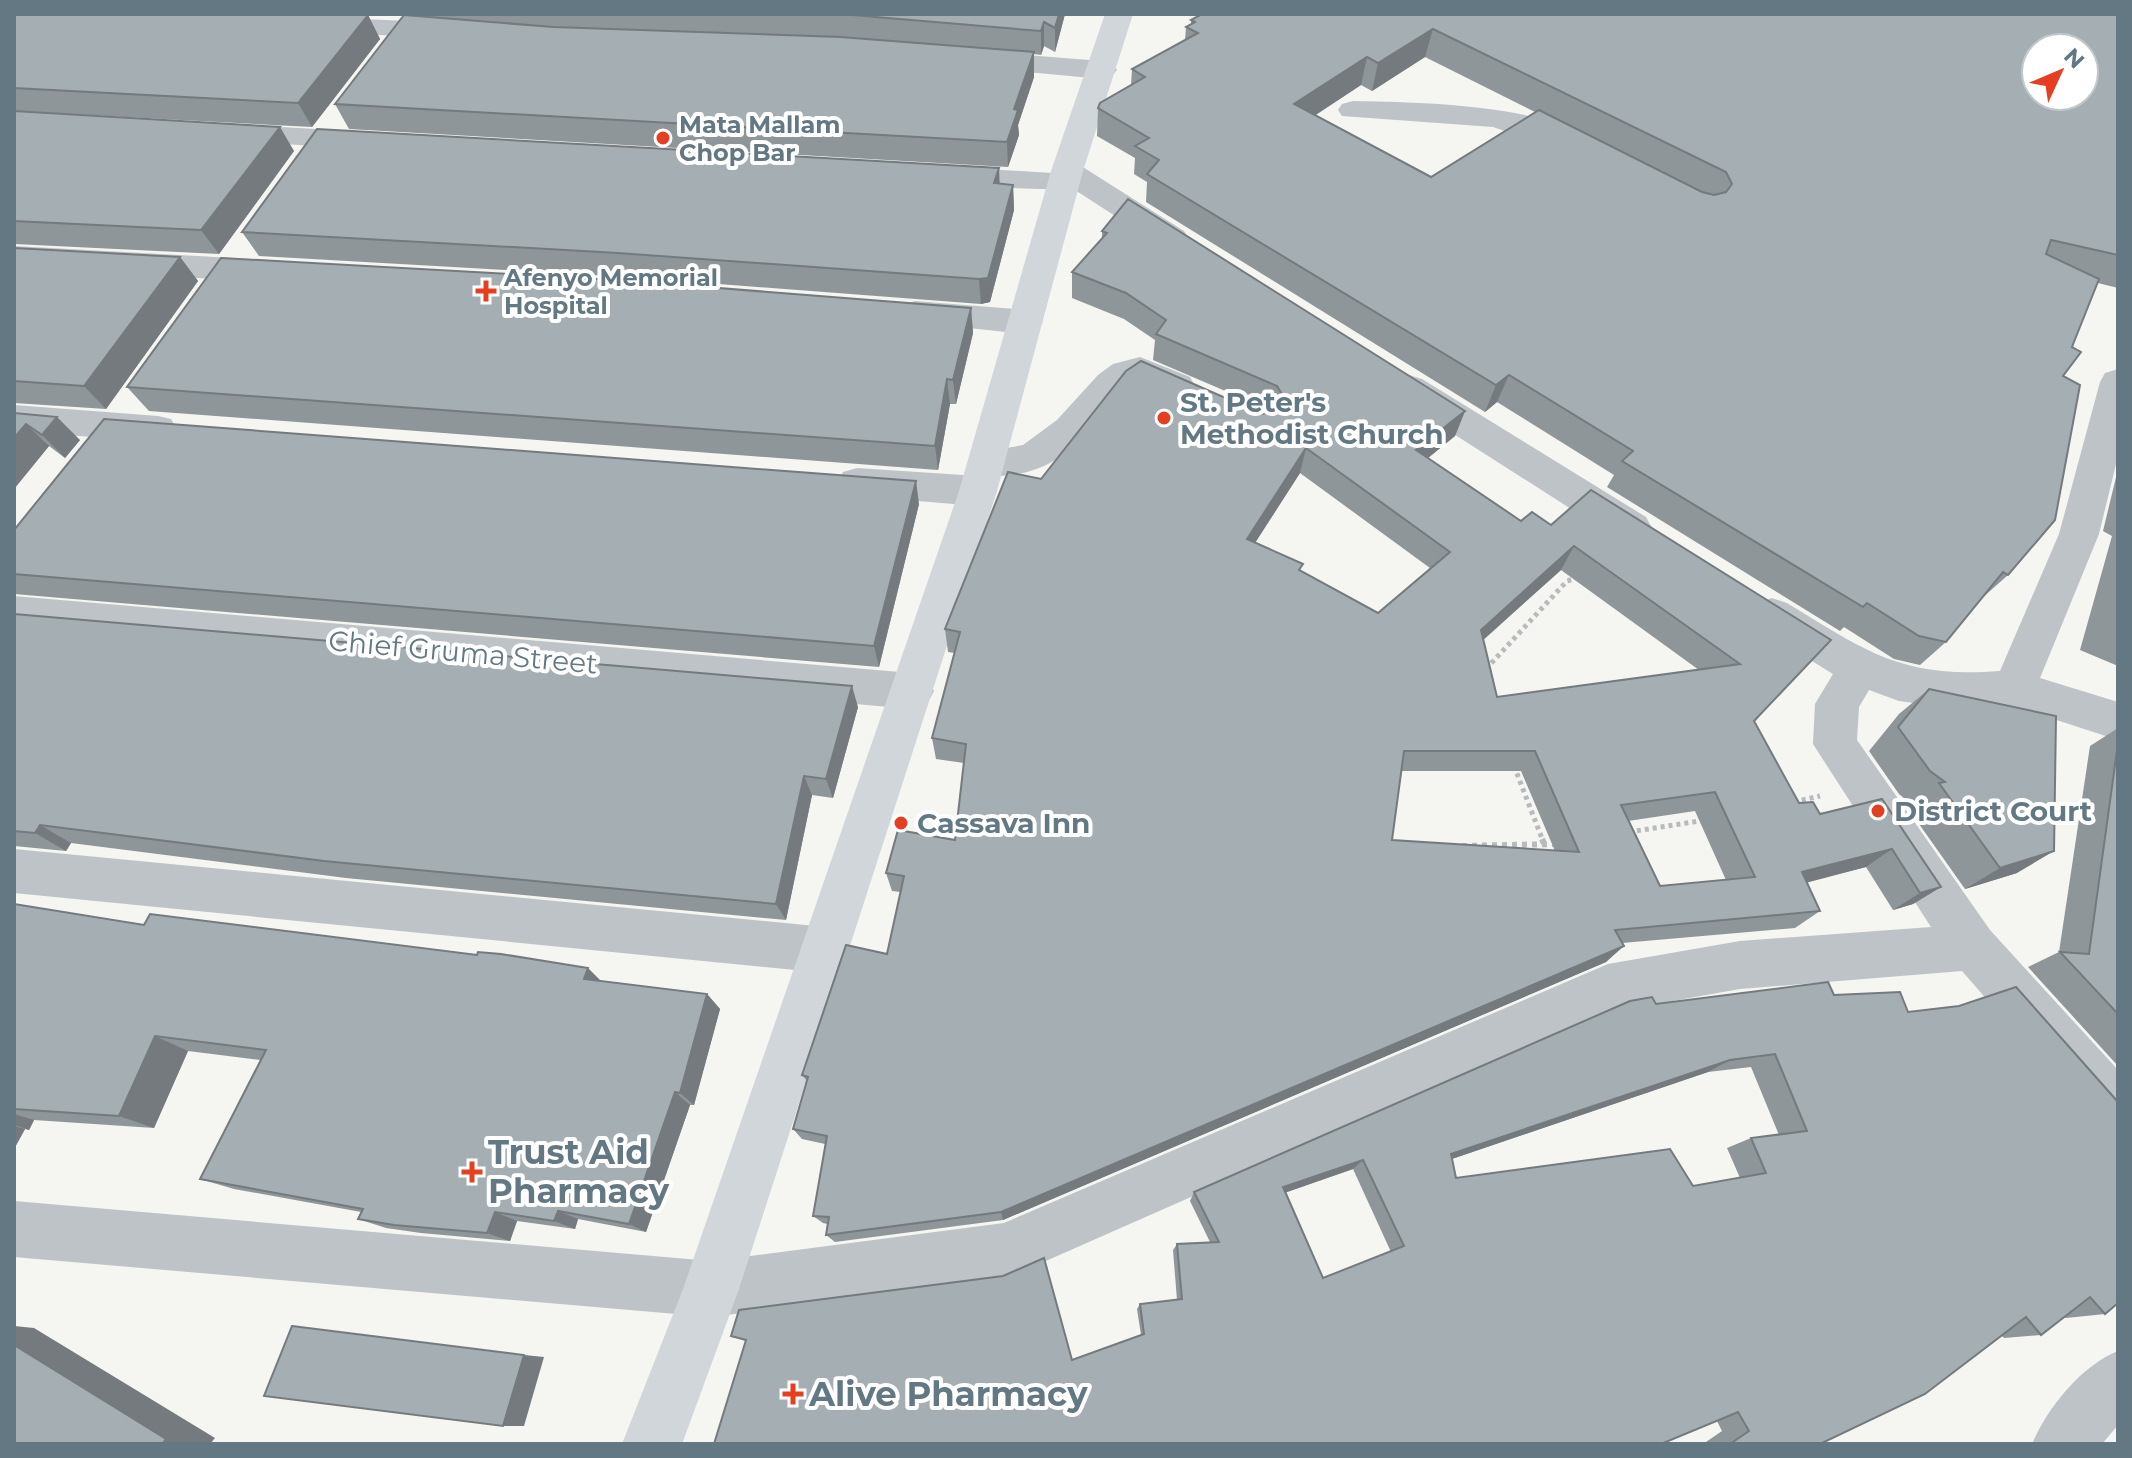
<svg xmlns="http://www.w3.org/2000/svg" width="2132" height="1458" font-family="Montserrat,sans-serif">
  <rect width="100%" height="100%" fill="#f5f5f1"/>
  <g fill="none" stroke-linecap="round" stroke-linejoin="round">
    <g stroke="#b7bbbd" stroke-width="5" stroke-dasharray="4 4" stroke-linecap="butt">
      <path d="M1486 669 1567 581 1577 578"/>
      <path d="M1514 766 1543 841"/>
      <path d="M1794 802 1820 796"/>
      <path d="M1629 832 1706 820"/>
    </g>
    <g stroke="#b7bbbd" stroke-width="6" stroke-dasharray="5 5" stroke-linecap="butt">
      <path d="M1542 839 1545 846"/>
      <path d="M1462 846 1556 844"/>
    </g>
    <g fill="#bdc3c6" fill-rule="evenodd">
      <path d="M316 17 455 23 465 25 469 31 465 37 455 39 306 31 302 25 306 19Z"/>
      <path d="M974 51 1102 61 1112 64 1117 70 1112 76 1102 79 964 66 960 60 964 54Z"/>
      <path d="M1353 101C1402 102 1559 103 1588 145L1584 152 1573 154 1493 127 1342 116 1338 110 1342 104Z"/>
      <path d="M226 124 369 132 380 135 384 141 380 147 369 150 215 139 211 133 215 127Z"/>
      <path d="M1067 161 1078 164 1184 231 1188 238 1184 245 1172 249 1160 245 1075 190 940 186 929 183 924 176 929 169 940 166 1052 173 1056 164Z"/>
      <path d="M14 246 271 260 283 263 288 271 283 279 271 282 14 268Z"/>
      <path d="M915 301 1026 310 1038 314 1043 322 1038 330 1026 334 903 321 898 313 903 305Z"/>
      <path d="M1140 357 1190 377 1195 386 1190 395 1177 399 1138 383C1095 414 1073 467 1016 474 1000 476 988 479 973 474L967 464 973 454 1023 445 1057 420 1098 375 1113 364Z"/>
      <path d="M2118 369V456L2099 534 2040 678 2118 702V740L2014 706 1965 710 1899 701 1869 690 1859 707 1857 740 1990 930 2118 1070V1135L2099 1128 1962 971 1740 989 1611 1012 1005 1279 711 1317 14 1257V1201L711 1261 1004 1223 1608 964 1740 941 1931 927 1813 744 1815 704 1833 674 1757 627 1751 615 1757 603 1772 598 1787 603C1866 651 1902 679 2000 671L2059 534 2100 382 2105 373Z"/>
      <path d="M1409 375 1422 379 1646 517 1652 528 1646 539 1632 543 1618 539 1396 397 1391 388 1396 379Z"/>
      <path d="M14 405 158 416 171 419 177 429 171 439 158 442 14 431Z"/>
      <path d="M857 468 978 476 992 481 997 491 992 501 978 506 857 496 843 492 838 482 843 472Z"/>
      <path d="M14 596 912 673 927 678 934 691 927 704 912 709 14 630Z"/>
      <path d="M14 849 826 927 843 933 851 950 843 967 826 973 14 893Z"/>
      <path d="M2118 1351V1425L2102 1444H2032C2047 1408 2082 1365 2118 1351Z"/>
    </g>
    <path fill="#d1d6da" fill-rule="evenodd" d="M1105 14H1133L1083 171 997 491 739 1289 682 1444H622L683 1289 959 491 1051 171Z"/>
  </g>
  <g fill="#8e969a" fill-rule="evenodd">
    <path d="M14 14H400L398 16 368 15 380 39 312 127 14 111Z"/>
    <path d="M430 14H1065L1055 52 1044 46 1041 55 1034 54V77L1018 125 1019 135 1008 167 349 129 335 104 431 18Z"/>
    <path d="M2118 14V288L2098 283 2072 347 2008 575 1981 599 1946 642 1920 665 1894 659 1844 627 1840 631 1607 487 1614 475 1497 402 1485 412 1146 202 1147 182 1134 174 1135 158 1097 136 1098 108 1131 85 1132 69 1185 40 1186 27 1191 24V20ZM1425 57 1535 112 1431 177 1315 115 1361 85 1372 91Z"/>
    <path d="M14 111 294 151 219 254 14 244Z"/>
    <path d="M1000 184 1013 185 1014 210 990 302 981 304 627 277 259 256 242 232Z"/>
    <path d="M1128 199 1465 411 1455 436 1428 458 1521 521 1551 525 1831 640 1754 721 1799 803 1820 814 1882 799 1941 887 1913 904 1893 910 1866 867 1806 882 1820 911 1795 928 1622 943 1606 962 1003 1220 835 1242 826 1235 827 1224 823 1223 813 1216 825 1144 802 1139 793 1129 807 1081 802 1075 887 954 901 892 892 891 886 873 955 840 964 763 936 759 932 738 955 653 948 652 945 629 1041 479 1272 411 1153 360 1155 340 1124 319 1072 298V272L1102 240V231ZM1300 473 1430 568 1378 613 1301 571 1255 543ZM1561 570 1699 670 1497 697 1483 639ZM1401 771H1521L1555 851 1392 840ZM1695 811 1726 880 1660 886 1628 821Z"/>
    <path d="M14 248 180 257 198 281 106 409 14 403Z"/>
    <path d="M971 308 973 333 956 404H950L938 470 149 411 127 387Z"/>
    <path d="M14 413 80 440 65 458 49 446 14 489Z"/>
    <path d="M2118 469V666L2080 650 2112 536 2103 531Z"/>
    <path d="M919 504 879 667 14 594V530Z"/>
    <path d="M14 614 858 707 833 798 812 795 786 920 346 878 71 843 66 851 14 846Z"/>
    <path d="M1929 689 2017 873 1965 889 1907 807 1911 804 1899 794 1869 751 1899 714Z"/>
    <path d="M2118 728V1066L2028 967 2059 952 2090 746Z"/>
    <path d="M14 904 144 925 707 994 720 1009 694 1105H690L646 1232 578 1219 575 1229 517 1221 510 1241 421 1233 386 1228 358 1219 361 1212 234 1189 200 1179 261 1060 188 1051 154 1128 34 1120 29 1130 25 1129 14 1149Z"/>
    <path d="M1834 995 1908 1012 2105 1314 2066 1318 2064 1317 2041 1335 2004 1338 2002 1336 1820 1444H1703L1722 1431 1717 1421 746 1340 731 1336 1072 1360 1141 1335 1137 1309 1140 1304 1177 1300 1173 1250 1177 1244 1210 1242 1190 1201 1194 1192 1656 1004ZM1751 1067 1779 1135 1751 1138 1727 1148 1740 1178 1693 1186 1456 1178 1452 1159 1708 1072ZM1353 1169 1391 1252 1323 1278 1286 1192Z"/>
  </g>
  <g fill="#747a7d">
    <path d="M1059 14H1065L1055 52V28Z"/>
    <path d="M368 15 380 39 312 127 298 103Z"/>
    <path d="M1044 22V46L1041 55V31Z"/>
    <path d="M1433 29 1425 57 1372 91 1378 63Z"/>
    <path d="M1034 52V77L1018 125 1019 135 1008 167 1007 142 1014 109Z"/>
    <path d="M1367 57 1361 85 1290 132 1294 104Z"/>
    <path d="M280 127 294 151 219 254 201 230Z"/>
    <path d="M999 168 1000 192 994 183Z"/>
    <path d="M1013 185 1014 210 990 302 981 304 979 279Z"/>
    <path d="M180 257 198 281 106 409 84 386Z"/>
    <path d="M971 308 973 333 956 404 953 380Z"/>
    <path d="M1509 375 1497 402 1485 412 1496 385Z"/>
    <path d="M947 379 950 404 938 470 935 446Z"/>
    <path d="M1465 411 1455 436 1407 475 1416 450Z"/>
    <path d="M57 417 80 440 65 458 42 435Z"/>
    <path d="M26 424 49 446 14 489V438Z"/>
    <path d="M1306 448 1300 473 1242 563 1247 539Z"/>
    <path d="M916 481 919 504 879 667 874 646Z"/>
    <path d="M1574 546 1561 570 1470 652 1481 630Z"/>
    <path d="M852 686 858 707 833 798 826 779Z"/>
    <path d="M804 776 812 795 786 920 776 904Z"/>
    <path d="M40 825 71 843 66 851 35 833Z"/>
    <path d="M1892 849 1866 867 1779 890 1802 872Z"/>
    <path d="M2054 851 2017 873 1965 889 2000 868Z"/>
    <path d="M1941 887 1913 904 1893 910 1920 893Z"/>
    <path d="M1624 946 1606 962 1003 1220 1001 1212Z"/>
    <path d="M588 968 605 985 584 979Z"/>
    <path d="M707 994 720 1009 694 1105 680 1093Z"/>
    <path d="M155 1036 188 1051 154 1128 119 1116Z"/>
    <path d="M1730 1060 1708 1072 1437 1164 1451 1154Z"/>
    <path d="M675 1092 690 1105 646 1232 629 1224Z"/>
    <path d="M14 1114 34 1120 29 1130 14 1125Z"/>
    <path d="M14 1126 25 1129 14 1149Z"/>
    <path d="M1363 1160 1353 1169 1276 1196 1283 1187Z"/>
    <path d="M558 1211 578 1219 575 1229 554 1221Z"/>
    <path d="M495 1212 517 1221 510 1241 487 1233Z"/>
    <path d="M14 1326 34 1328 215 1438 210 1444H162L14 1345Z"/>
    <path d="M524 1355 544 1357 524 1426H503Z"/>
  </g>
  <g fill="#a5afb3" stroke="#747a7d" stroke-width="2" fill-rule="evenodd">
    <path d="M14 14H349L368 15 298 103 14 88Z"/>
    <path d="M840 14H1059L1055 28 1044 22 1041 31Z"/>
    <path d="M1202 14H2118V255L2051 240 2046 254 2099 279 2072 347 2081 352 2063 376 2080 385 2055 520 2008 575 2003 572 1946 642 1919 636 1867 603 1863 607 1622 461 1633 451 1509 375 1496 385 1147 174 1159 160 1135 146 1149 138 1098 108 1100 103 1145 77 1132 69 1198 33 1186 27 1195 22 1191 20ZM1433 29 1726 172 1732 184 1726 192 1714 195 1702 192 1539 110 1431 177 1294 104 1367 57 1378 63ZM2036 48H2084V96H2036Z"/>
    <path d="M404 15 553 27 840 37 1034 52 1014 109 1018 110 1007 142 335 104Z"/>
    <path d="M14 111 280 127 201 230 14 221Z"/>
    <path d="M317 129 999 168 994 183 1013 185 988 278 979 279 618 253 242 232Z"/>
    <path d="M1128 199 1465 411 1416 450 1521 521 1532 512 1551 525 1591 490 1831 640 1754 721 1799 803 1813 802 1820 814 1882 799 1941 887 1920 893 1892 849 1802 872 1820 911 1615 930 1624 946 1001 1212 826 1235 829 1217 813 1216 827 1136 793 1129 808 1077 802 1075 846 945 887 954 904 876 886 873 898 830 955 840 966 744 932 738 960 632 945 629 1008 472 1041 479 1126 371 1141 361 1262 414 1277 410 1285 399 1277 386 1156 334 1166 320 1126 293 1072 272 1107 233 1102 231ZM1306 448 1450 552 1378 613 1299 570 1303 564 1247 539ZM1574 546 1740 664 1497 697 1481 630ZM1404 751H1535L1579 852 1392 840ZM1715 792 1755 877 1660 886 1621 805Z"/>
    <path d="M14 248 180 257 84 386 14 381Z"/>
    <path d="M221 258 617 280 971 308 953 380 947 379 935 446 127 387Z"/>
    <path d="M14 413 57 417 42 435 26 424 14 438Z"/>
    <path d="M104 419 916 481 874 646 14 574V530Z"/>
    <path d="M14 614 852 686 826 779 804 776 776 904 324 861 40 825 35 833 14 831Z"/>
    <path d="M1929 689 2056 716 2054 851 2000 868 1939 783 1945 782 1930 771 1898 727Z"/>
    <path d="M2118 743V1014L2060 952 2089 954Z"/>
    <path d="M14 904 144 925 150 914 477 955 478 952 501 954 588 968 584 979 707 994 680 1093 675 1092 629 1224 558 1211 554 1221 495 1212 487 1233 394 1225 358 1219 363 1209 200 1179 266 1050 155 1036 119 1116 14 1109Z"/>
    <path d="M1828 982 1834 995 1900 992 1908 1012 1959 1006 2016 987 2118 1102V1303L2105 1314 2090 1297 2041 1335 2026 1317 1925 1394 1820 1444H1730L1749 1431 1738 1412 1661 1444H714L746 1340 731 1336 739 1310 1003 1276 1044 1258 1072 1360 1144 1334 1140 1304 1182 1299 1177 1244 1219 1242 1194 1192 1630 1001 1652 997 1656 1004ZM1775 1054 1807 1131 1751 1138 1766 1173 1693 1186 1670 1149 1456 1178 1451 1154 1730 1060ZM1363 1160 1404 1246 1323 1278 1283 1187Z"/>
    <path d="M292 1326 524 1355 503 1426 264 1396Z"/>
    <path d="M14 1345 166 1439 162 1444H14Z"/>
  </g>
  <g fill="#e63e20" stroke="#fff" stroke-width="3">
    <circle cx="663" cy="138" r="8"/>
    <path d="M482 279h8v8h8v8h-8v8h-8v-8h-8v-8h8z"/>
    <circle cx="1164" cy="418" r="8"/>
    <circle cx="1878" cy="811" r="8"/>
    <circle cx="901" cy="823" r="8"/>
    <path d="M468 1160h8v8h8v8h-8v8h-8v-8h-8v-8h8z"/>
    <path d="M789 1382h8v8h8v8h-8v8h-8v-8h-8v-8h8z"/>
  </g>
  <g text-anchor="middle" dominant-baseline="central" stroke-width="8" stroke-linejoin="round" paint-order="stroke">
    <g font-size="24" font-weight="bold" fill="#637883" stroke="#fff" text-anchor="start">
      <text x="679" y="124">Mata Mallam<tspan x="679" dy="28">Chop Bar</tspan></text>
      <text x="504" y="277">Afenyo Memorial<tspan x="504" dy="28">Hospital</tspan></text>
    </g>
    <g font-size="28" font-weight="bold" fill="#637883" stroke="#fff" text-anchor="start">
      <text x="1180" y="402">St. Peter's<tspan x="1180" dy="32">Methodist Church</tspan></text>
      <text x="1894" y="811">District Court</text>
      <text x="917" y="823">Cassava Inn</text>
    </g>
    <g font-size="28" fill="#637883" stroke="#fff">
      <text transform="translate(463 652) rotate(5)">Chief Gruma Street</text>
    </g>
    <g font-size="34" font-weight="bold" fill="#637883" stroke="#fff" text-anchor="start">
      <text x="488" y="1152">Trust Aid<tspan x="488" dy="39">Pharmacy</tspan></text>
      <text x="809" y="1394">Alive Pharmacy</text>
    </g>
  </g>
  <rect width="2132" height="1458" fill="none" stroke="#637883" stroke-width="32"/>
  <g transform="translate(2060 72) rotate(46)"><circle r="38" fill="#ffffff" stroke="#c1c9cd" stroke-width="2"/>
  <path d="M0-6L14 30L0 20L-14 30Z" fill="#e63e20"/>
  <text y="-12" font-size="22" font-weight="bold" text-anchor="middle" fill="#637883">N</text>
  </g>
</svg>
